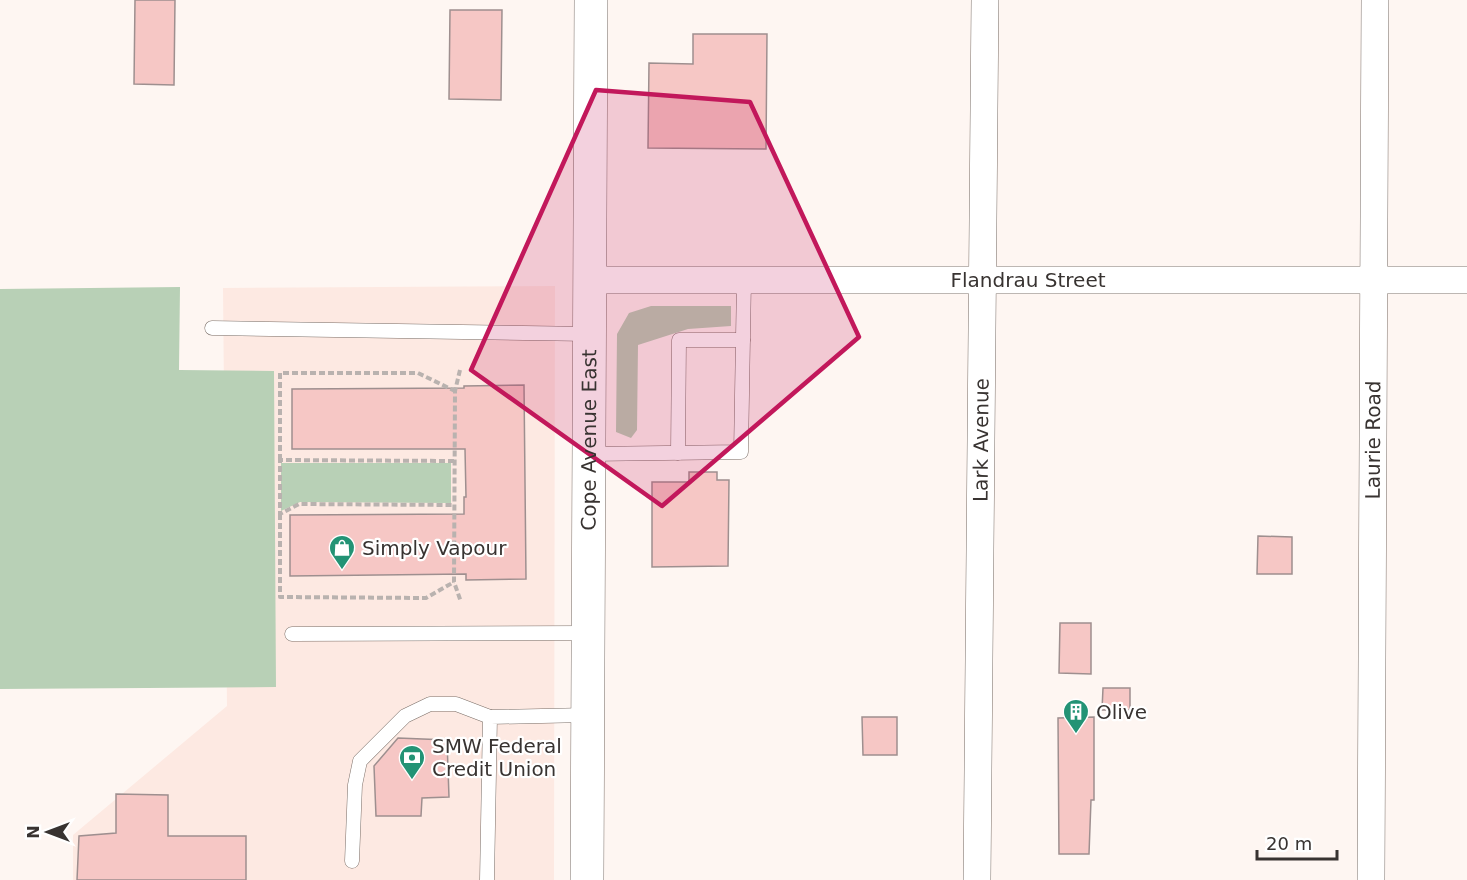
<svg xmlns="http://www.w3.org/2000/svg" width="1467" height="880" font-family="'DejaVu Sans',sans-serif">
  <rect width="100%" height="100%" fill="#fef6f2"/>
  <path fill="#fde9e2" d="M555 286 554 880H73V835L227 706 223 288Z"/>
  <g fill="#b8d0b6">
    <path d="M180 287 179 370 274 371 276 687 0 689V289Z"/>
    <path d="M651 306H731V326L688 329 638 345 637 430 631 438 616 432 617 334 629 313Z"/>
    <path d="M281 463H451V503L300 502 281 511Z"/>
  </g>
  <g fill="#f6c7c5" stroke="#9e8f8f" stroke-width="1.5">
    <path d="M135 0H175L174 85 134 84Z"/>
    <path d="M450 10H502L501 100 449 99Z"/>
    <path d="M693 34H767L766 149 648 148 649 63 693 64Z"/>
    <path d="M524 385 526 579 466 580V574L290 576V515L464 514V497H466L465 449H292V389L464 388V386Z"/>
    <path d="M689 472H717V480H729L728 566 652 567V482H689Z"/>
    <path d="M1258 536 1292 537V574H1257Z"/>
    <path d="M1060 623H1091V674L1059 673Z"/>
    <path d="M1103 688H1130V710H1102Z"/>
    <path d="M862 717H897V755H863Z"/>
    <path d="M1094 717V800H1091L1089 854H1059L1058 718Z"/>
    <path d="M398 738 447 740 449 797 422 798 421 816H376L374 766Z"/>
    <path d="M116 794 168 795V836H246V880H77L79 836 116 833Z"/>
  </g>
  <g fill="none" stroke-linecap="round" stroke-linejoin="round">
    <defs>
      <g id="service">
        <path d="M212 328 589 334"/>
        <path d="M678 453 679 340H743"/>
        <path d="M589 454 741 452 744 280"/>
        <path d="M292 634 589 633"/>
        <path d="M352 861 355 785 360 761 405 716 430 704H456L490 717"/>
        <path d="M487 880 490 717 587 715"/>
      </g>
      <g id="minor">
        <path id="s1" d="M590 280H1467"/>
        <path id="s2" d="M977 880 985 0"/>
        <path id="s3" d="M1371 880 1375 0"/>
      </g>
      <g id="tertiary">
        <path id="s4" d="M587 880 591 0"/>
      </g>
    </defs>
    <use href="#service" stroke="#7a6e67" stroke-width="15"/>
    <use href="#minor" stroke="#7a6e67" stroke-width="28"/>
    <use href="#tertiary" stroke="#7a6e67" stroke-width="34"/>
    <g stroke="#b9b2af" stroke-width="4" stroke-dasharray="6 3" stroke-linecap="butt">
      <path d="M460 370 455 391 454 582 461 602"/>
      <path d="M280 460V373H418L455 391"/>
      <path d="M454 461 280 460V514L299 504 454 505"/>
      <path d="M280 514V597L426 598 454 582"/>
    </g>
    <use href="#service" stroke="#fff" stroke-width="14"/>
    <use href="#minor" stroke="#fff" stroke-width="27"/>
    <use href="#tertiary" stroke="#fff" stroke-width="33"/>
  </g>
  <path fill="#c2185b" fill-opacity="0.2" stroke="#c2185b" stroke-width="4.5" stroke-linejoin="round" d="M596 90 750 102 859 337 662 506 471 370Z"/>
  <defs>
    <symbol id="shop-pin" viewBox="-11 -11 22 30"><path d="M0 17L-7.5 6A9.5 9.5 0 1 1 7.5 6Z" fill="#239375" stroke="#fff"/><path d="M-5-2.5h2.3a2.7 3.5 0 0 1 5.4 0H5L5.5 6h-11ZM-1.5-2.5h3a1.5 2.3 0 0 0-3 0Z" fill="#fff"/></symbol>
    <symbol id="building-pin" viewBox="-11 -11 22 30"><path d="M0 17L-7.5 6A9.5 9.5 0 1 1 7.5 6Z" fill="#239375" stroke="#fff"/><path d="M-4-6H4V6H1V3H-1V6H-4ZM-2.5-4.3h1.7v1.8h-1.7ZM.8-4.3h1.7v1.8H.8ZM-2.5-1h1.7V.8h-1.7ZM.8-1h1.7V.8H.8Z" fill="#fff"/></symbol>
    <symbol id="bank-pin" viewBox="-11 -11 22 30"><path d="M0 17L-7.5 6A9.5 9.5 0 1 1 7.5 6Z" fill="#239375" stroke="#fff"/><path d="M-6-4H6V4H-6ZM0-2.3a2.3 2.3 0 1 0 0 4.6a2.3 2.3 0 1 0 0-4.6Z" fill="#fff"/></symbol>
  </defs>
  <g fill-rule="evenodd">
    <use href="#shop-pin" x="327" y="533" width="30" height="40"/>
    <use href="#building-pin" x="1061" y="697" width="30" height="40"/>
    <use href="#bank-pin" x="397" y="743" width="30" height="40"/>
  </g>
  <g text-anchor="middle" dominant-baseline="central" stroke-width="4.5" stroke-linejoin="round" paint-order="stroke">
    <g font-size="20" fill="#383331" stroke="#fff">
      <text stroke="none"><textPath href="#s1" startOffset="438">Flandrau Street</textPath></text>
      <text stroke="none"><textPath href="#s4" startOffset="440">Cope Avenue East</textPath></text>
      <text stroke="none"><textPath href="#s2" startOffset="440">Lark Avenue</textPath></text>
      <text stroke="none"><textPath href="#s3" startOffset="440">Laurie Road</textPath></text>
    </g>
    <g font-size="20" fill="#383331" stroke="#fff" text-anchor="start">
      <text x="362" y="548">Simply Vapour</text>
      <text x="1096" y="712">Olive</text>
      <text x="432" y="746">SMW Federal<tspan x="432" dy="23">Credit Union</tspan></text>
    </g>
  </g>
  <g transform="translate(48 832) rotate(270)" stroke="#ffffff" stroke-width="4.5" paint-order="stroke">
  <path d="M0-4.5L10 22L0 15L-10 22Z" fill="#383331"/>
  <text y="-9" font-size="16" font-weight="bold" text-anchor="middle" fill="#383331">N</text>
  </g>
  <path d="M1257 850v9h80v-9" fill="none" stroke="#383331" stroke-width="3"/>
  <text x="1266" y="850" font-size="18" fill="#383331" stroke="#ffffff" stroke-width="4.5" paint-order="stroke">20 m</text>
</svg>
